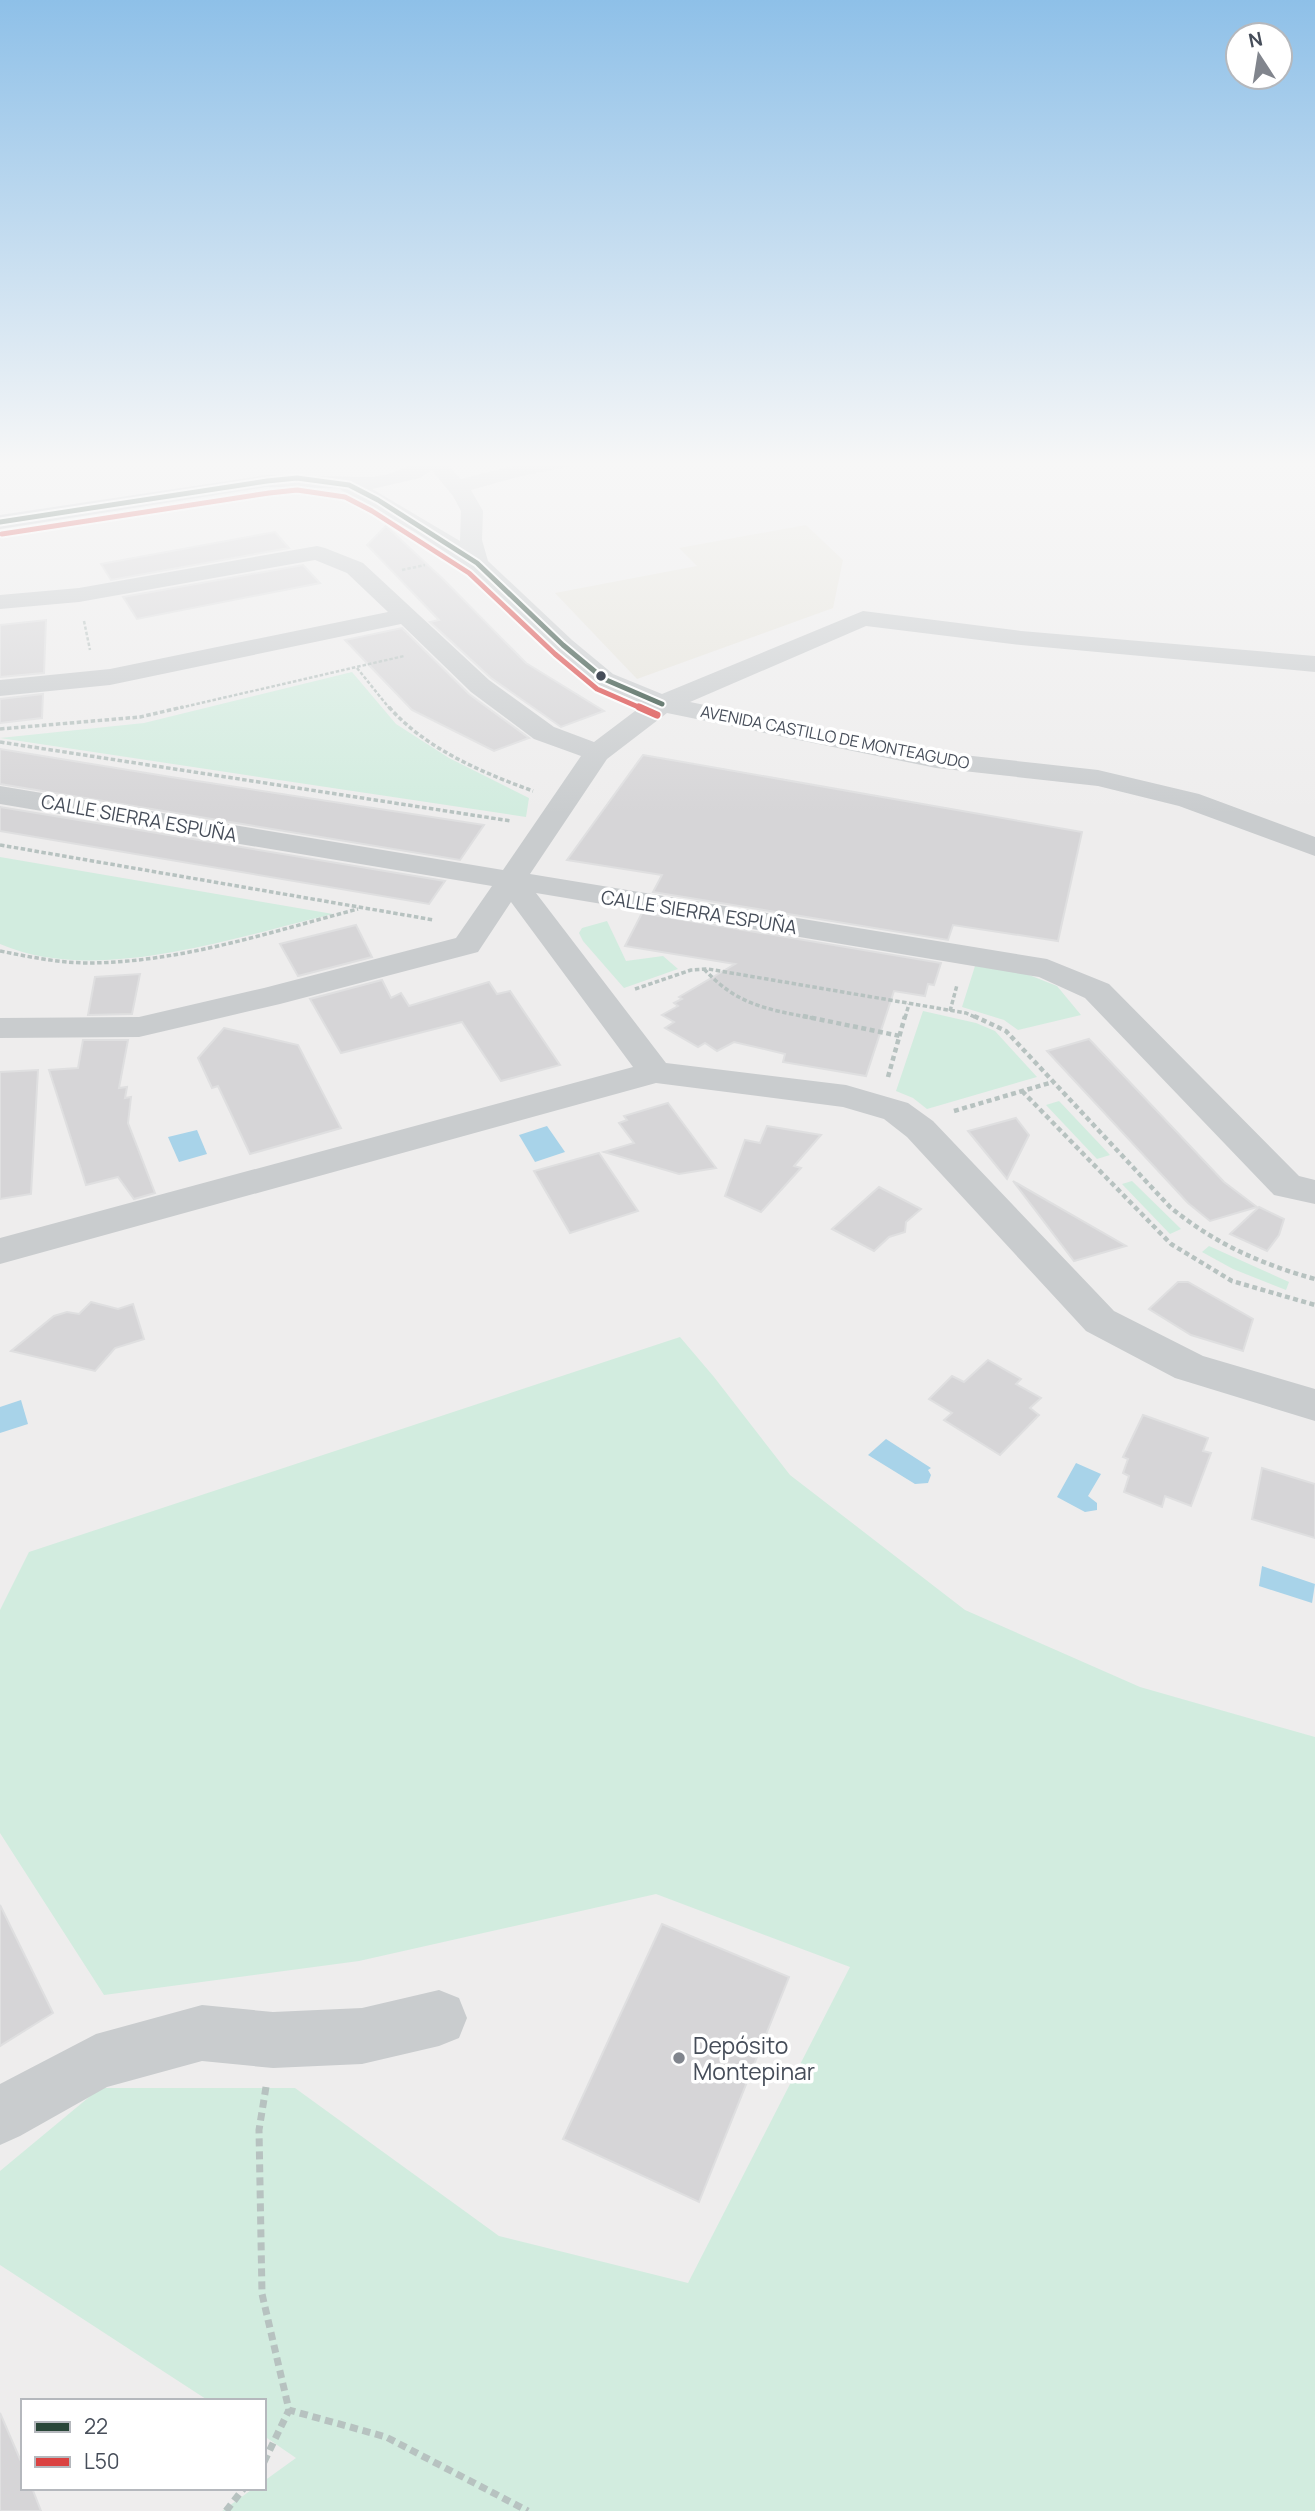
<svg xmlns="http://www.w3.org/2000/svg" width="1315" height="2511" font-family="Manrope,sans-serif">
  <rect width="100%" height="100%" fill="#eeeded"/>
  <path fill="#e7e5dd" d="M806 525 843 560 833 608 637 679 555 593 697 566 679 548Z"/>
  <g fill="#d2ecdf">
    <path d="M352 672 396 724 449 758 529 798 526 817 0 738 144 723Z"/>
    <path d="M0 857 333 914C235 937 96 986 0 944Z"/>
    <path d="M607 921 626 961 663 956 678 969 624 988 583 941 579 933 582 928Z"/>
    <path d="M975 966 1024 973 1057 986 1081 1015 1018 1030 1004 1020 962 1007Z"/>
    <path d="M923 1011 976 1023 995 1031 1037 1077 927 1109 913 1098 896 1091Z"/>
    <path d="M1059 1101 1110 1155 1097 1159 1046 1105Z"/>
    <path d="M1132 1181 1181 1229 1170 1234 1122 1184Z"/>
    <path d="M1209 1246 1289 1282 1286 1290 1233 1269 1202 1252Z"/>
    <path d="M680 1337 714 1377 790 1475 965 1610 1140 1687 1315 1737V2511H222L254 2488H264V2481L296 2458 264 2436V2401H209L0 2265V2171L100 2088H295L499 2236 688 2283 850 1967 656 1894 359 1961 104 1995 0 1833V1610L29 1552Z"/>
  </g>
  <g fill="#a8d3e9">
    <path d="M547 1126 565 1152 535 1162 519 1135Z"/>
    <path d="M197 1130 207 1154 179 1162 168 1137Z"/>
    <path d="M21 1400 28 1424 0 1433V1407Z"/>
    <path d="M886 1439 931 1468 928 1470 931 1475 928 1483 915 1484 868 1455Z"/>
    <path d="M1076 1463 1101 1474 1088 1496 1097 1503V1510L1085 1512 1057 1497Z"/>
    <path d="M1262 1566 1315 1584 1312 1603 1259 1586Z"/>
  </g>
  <g fill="#d6d5d7" stroke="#dfdfe0" stroke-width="2">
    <path d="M386 526 443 579 526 663 604 711 561 727 491 678 430 622 439 620 367 545Z"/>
    <path d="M275 532 289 548 111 580 101 564Z"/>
    <path d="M303 565 320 583 137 619 123 597Z"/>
    <path d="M46 620 44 673 0 677V625Z"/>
    <path d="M402 628 469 694 529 738 494 751 412 710 345 640Z"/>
    <path d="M43 694 42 718 0 723V699Z"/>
    <path d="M0 749 171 777 484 825 460 860 0 784Z"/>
    <path d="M643 755 1082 832 1058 941 953 925 948 940 653 892 662 875 567 860Z"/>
    <path d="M0 807 445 881 429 904 0 831Z"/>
    <path d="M642 913 941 963 934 985 928 984 925 996 894 991 866 1076 783 1062 785 1054 734 1042 717 1051 705 1043 698 1047 665 1028 674 1022 662 1015 678 1006 674 1003 682 999 679 997 735 964 625 946Z"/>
    <path d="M356 925 372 957 298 976 280 944Z"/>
    <path d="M140 974 132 1014 88 1015 95 977Z"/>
    <path d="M382 980 391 998 401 993 409 1006 489 982 497 994 510 991 560 1065 501 1081 462 1022 341 1053 310 999Z"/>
    <path d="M224 1028 298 1045 341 1128 250 1154 218 1086 212 1088 198 1058Z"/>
    <path d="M1089 1039 1224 1182 1257 1207 1210 1221 1188 1203 1047 1051Z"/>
    <path d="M83 1040H128L119 1088 127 1087 125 1098 131 1097 128 1123 155 1193 134 1199 118 1177 86 1185 49 1070 78 1068Z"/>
    <path d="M38 1070 31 1194 0 1199V1072Z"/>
    <path d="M668 1103 716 1168 679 1174 604 1152 634 1143 619 1123 627 1120 624 1116Z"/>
    <path d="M1016 1118 1029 1135 1007 1179 968 1131Z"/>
    <path d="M767 1126 821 1135 794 1166 801 1168 761 1212 725 1196 745 1140 760 1143Z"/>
    <path d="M599 1153 638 1211 570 1233 534 1171Z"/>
    <path d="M1013 1181 1126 1246 1074 1261Z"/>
    <path d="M879 1187 921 1209 906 1222 905 1232 889 1237 874 1251 832 1229Z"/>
    <path d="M1259 1207 1284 1219 1279 1235 1267 1251 1230 1234Z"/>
    <path d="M1178 1282H1188L1253 1319 1243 1351 1191 1335 1149 1309Z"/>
    <path d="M91 1302 118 1309 133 1304 144 1339 115 1348 95 1371 11 1351 54 1316 67 1312 79 1314Z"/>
    <path d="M988 1360 1021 1379 1016 1384 1041 1398 1030 1408 1039 1415 1000 1455 944 1420 952 1413 929 1399 952 1376 964 1382Z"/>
    <path d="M1143 1415 1208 1438 1203 1451 1211 1453 1191 1506 1165 1496 1162 1507 1124 1492 1129 1476 1123 1473 1128 1459 1123 1457Z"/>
    <path d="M1262 1468 1315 1484V1538L1252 1519Z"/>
    <path d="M0 1905 53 2013 0 2046Z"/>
    <path d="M662 1924 789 1977 699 2202 563 2139Z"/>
    <path d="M0 2413 23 2466V2488H32L41 2511H0Z"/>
  </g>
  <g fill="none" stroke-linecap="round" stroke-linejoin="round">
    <g stroke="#b7c2c0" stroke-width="2.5" stroke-dasharray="3.5 2" stroke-linecap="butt">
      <path d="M402 570 425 565"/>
      <path d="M84 621 90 650"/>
      <path d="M357 668 390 709"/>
      <path d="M175 709 404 656"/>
    </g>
    <g stroke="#b7c2c0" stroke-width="3.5" stroke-dasharray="4.5 2.5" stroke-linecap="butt">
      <path d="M389 707C426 749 481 772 533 791"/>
      <path d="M0 729 140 717 183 707"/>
      <path d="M0 742 511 821"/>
      <path d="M0 845 434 920"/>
      <path d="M0 951C30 957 59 963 90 963 182 962 270 932 358 909"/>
      <path d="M704 969C737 1005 766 1009 812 1018"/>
      <path d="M635 989 691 970 708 969 966 1013 977 1018"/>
      <path d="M950 1011 957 985"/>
      <path d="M905 1018 909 1004"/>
    </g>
    <g stroke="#b7c2c0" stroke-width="4.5" stroke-dasharray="5 3.5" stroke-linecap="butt">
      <path d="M803 1016 900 1036"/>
      <path d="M974 1016 1006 1031 1170 1207C1214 1243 1260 1264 1315 1279"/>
      <path d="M888 1077 905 1016"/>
      <path d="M1022 1091 1171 1244 1232 1281 1315 1305"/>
      <path d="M954 1111 1053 1082"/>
    </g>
    <g stroke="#b7c2c0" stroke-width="7" stroke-dasharray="8 5" stroke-linecap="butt">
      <path d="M266 2087 259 2130 262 2294 289 2410 386 2437 528 2511"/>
      <path d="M264 2462 289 2410"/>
      <path d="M226 2511 244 2488"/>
    </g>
    <g fill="#c9ccce" fill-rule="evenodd">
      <path d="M425 462H446L461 479 528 462H575L572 466 521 476 471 490 483 511 482 540 488 561 572 640 613 674 662 694 863 611 1021 631 1315 656V672L1021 645 866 626 690 702 936 752 1098 770 1199 794 1315 837V856L1179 806 1098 786 936 768 667 713 607 759 530 874 1047 959 1109 984 1299 1176 1315 1180V1204L1274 1195 1085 998 1039 977 536 893 666 1063 846 1085 908 1103 933 1121 1114 1311 1203 1356 1315 1389V1421L1175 1378 1086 1331 907 1137 884 1119 843 1107 656 1083 0 1264V1238L633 1067 511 902 478 952 280 1004 139 1037 0 1038V1018L139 1017 264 988 456 938 492 886 0 804V786L503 870 581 756 534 739 471 692 401 624 110 685 0 696V680L110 669 388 612 347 573 315 560 79 602 0 609V595L79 588 317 546 325 548 363 563 489 680 554 727 594 742 643 705 595 684 554 650 469 568 415 532 341 490 338 485 341 480H357L460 541 461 511 453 496Z"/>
      <path d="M439 1990 459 1998 467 2018 459 2038 439 2046 362 2064 273 2068 202 2061 107 2087 20 2136 0 2145V2084L96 2034 202 2005 273 2012 362 2008Z"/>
    </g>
    <path fill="#c5c8cc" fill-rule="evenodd" d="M418 462H444L420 478 372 489 267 487 0 529V515L267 475 372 477 389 474Z"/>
    <defs>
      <path id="bus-1" d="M0 522 267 481 297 478 349 485 378 500 477 563 563 645 604 679 662 704"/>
      <path id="bus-2-far1" d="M2 534 269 493 297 490 345 497 372 511 469 573 555 654 597 689 643 709"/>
      <path id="bus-2" d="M639 707 657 715"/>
    </defs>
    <use href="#bus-1" stroke="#fff" stroke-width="9"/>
    <use href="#bus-2-far1" stroke="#fff" stroke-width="9"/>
    <use href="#bus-2" stroke="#fff" stroke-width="11"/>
    <use href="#bus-1" stroke="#2a4739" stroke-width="5"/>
    <use href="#bus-2-far1" stroke="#da4241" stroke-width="5"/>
    <use href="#bus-2" stroke="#da4241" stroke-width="7"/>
  </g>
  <linearGradient id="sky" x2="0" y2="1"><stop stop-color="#8ec0e8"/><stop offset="0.57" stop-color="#f7f7f7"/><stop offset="1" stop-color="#f7f7f7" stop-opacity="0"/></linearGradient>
  <rect width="1315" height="814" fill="url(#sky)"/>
  <circle fill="#464d59" stroke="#fff" stroke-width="2.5" cx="601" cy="676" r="6"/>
  <circle fill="#81858d" stroke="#fff" stroke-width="2.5" cx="679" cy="2058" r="7"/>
  <g text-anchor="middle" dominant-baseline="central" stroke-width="7" stroke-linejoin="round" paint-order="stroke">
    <g font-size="16" fill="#464d59" stroke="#fff">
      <text transform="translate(835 737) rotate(11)">AVENIDA CASTILLO DE MONTEAGUDO</text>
    </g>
    <g font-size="19" fill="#464d59" stroke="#fff">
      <text transform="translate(139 818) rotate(10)">CALLE SIERRA ESPUÑA</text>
      <text transform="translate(699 912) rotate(9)">CALLE SIERRA ESPUÑA</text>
    </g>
    <g font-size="23" fill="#464d59" stroke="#fff" text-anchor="start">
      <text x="693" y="2045">Depósito<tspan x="693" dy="26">Montepinar</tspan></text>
    </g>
  </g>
  <rect x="21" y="2399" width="245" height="91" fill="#ffffff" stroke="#b5b8bd" stroke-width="2"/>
  <rect x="35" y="2422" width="35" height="10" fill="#2a4739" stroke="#b5b8bd" stroke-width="2"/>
  <text x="84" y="2434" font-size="21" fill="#464d59">22</text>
  <rect x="35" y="2457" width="35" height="10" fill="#da4241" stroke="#b5b8bd" stroke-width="2"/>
  <text x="84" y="2469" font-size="21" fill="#464d59">L50</text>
  <g transform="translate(1259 56) rotate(348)"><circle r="33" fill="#ffffff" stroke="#b5b8bd" stroke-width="2"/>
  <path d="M0-5L12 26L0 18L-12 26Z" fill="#81858d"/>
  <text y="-10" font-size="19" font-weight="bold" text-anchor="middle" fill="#464d59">N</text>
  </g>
</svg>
